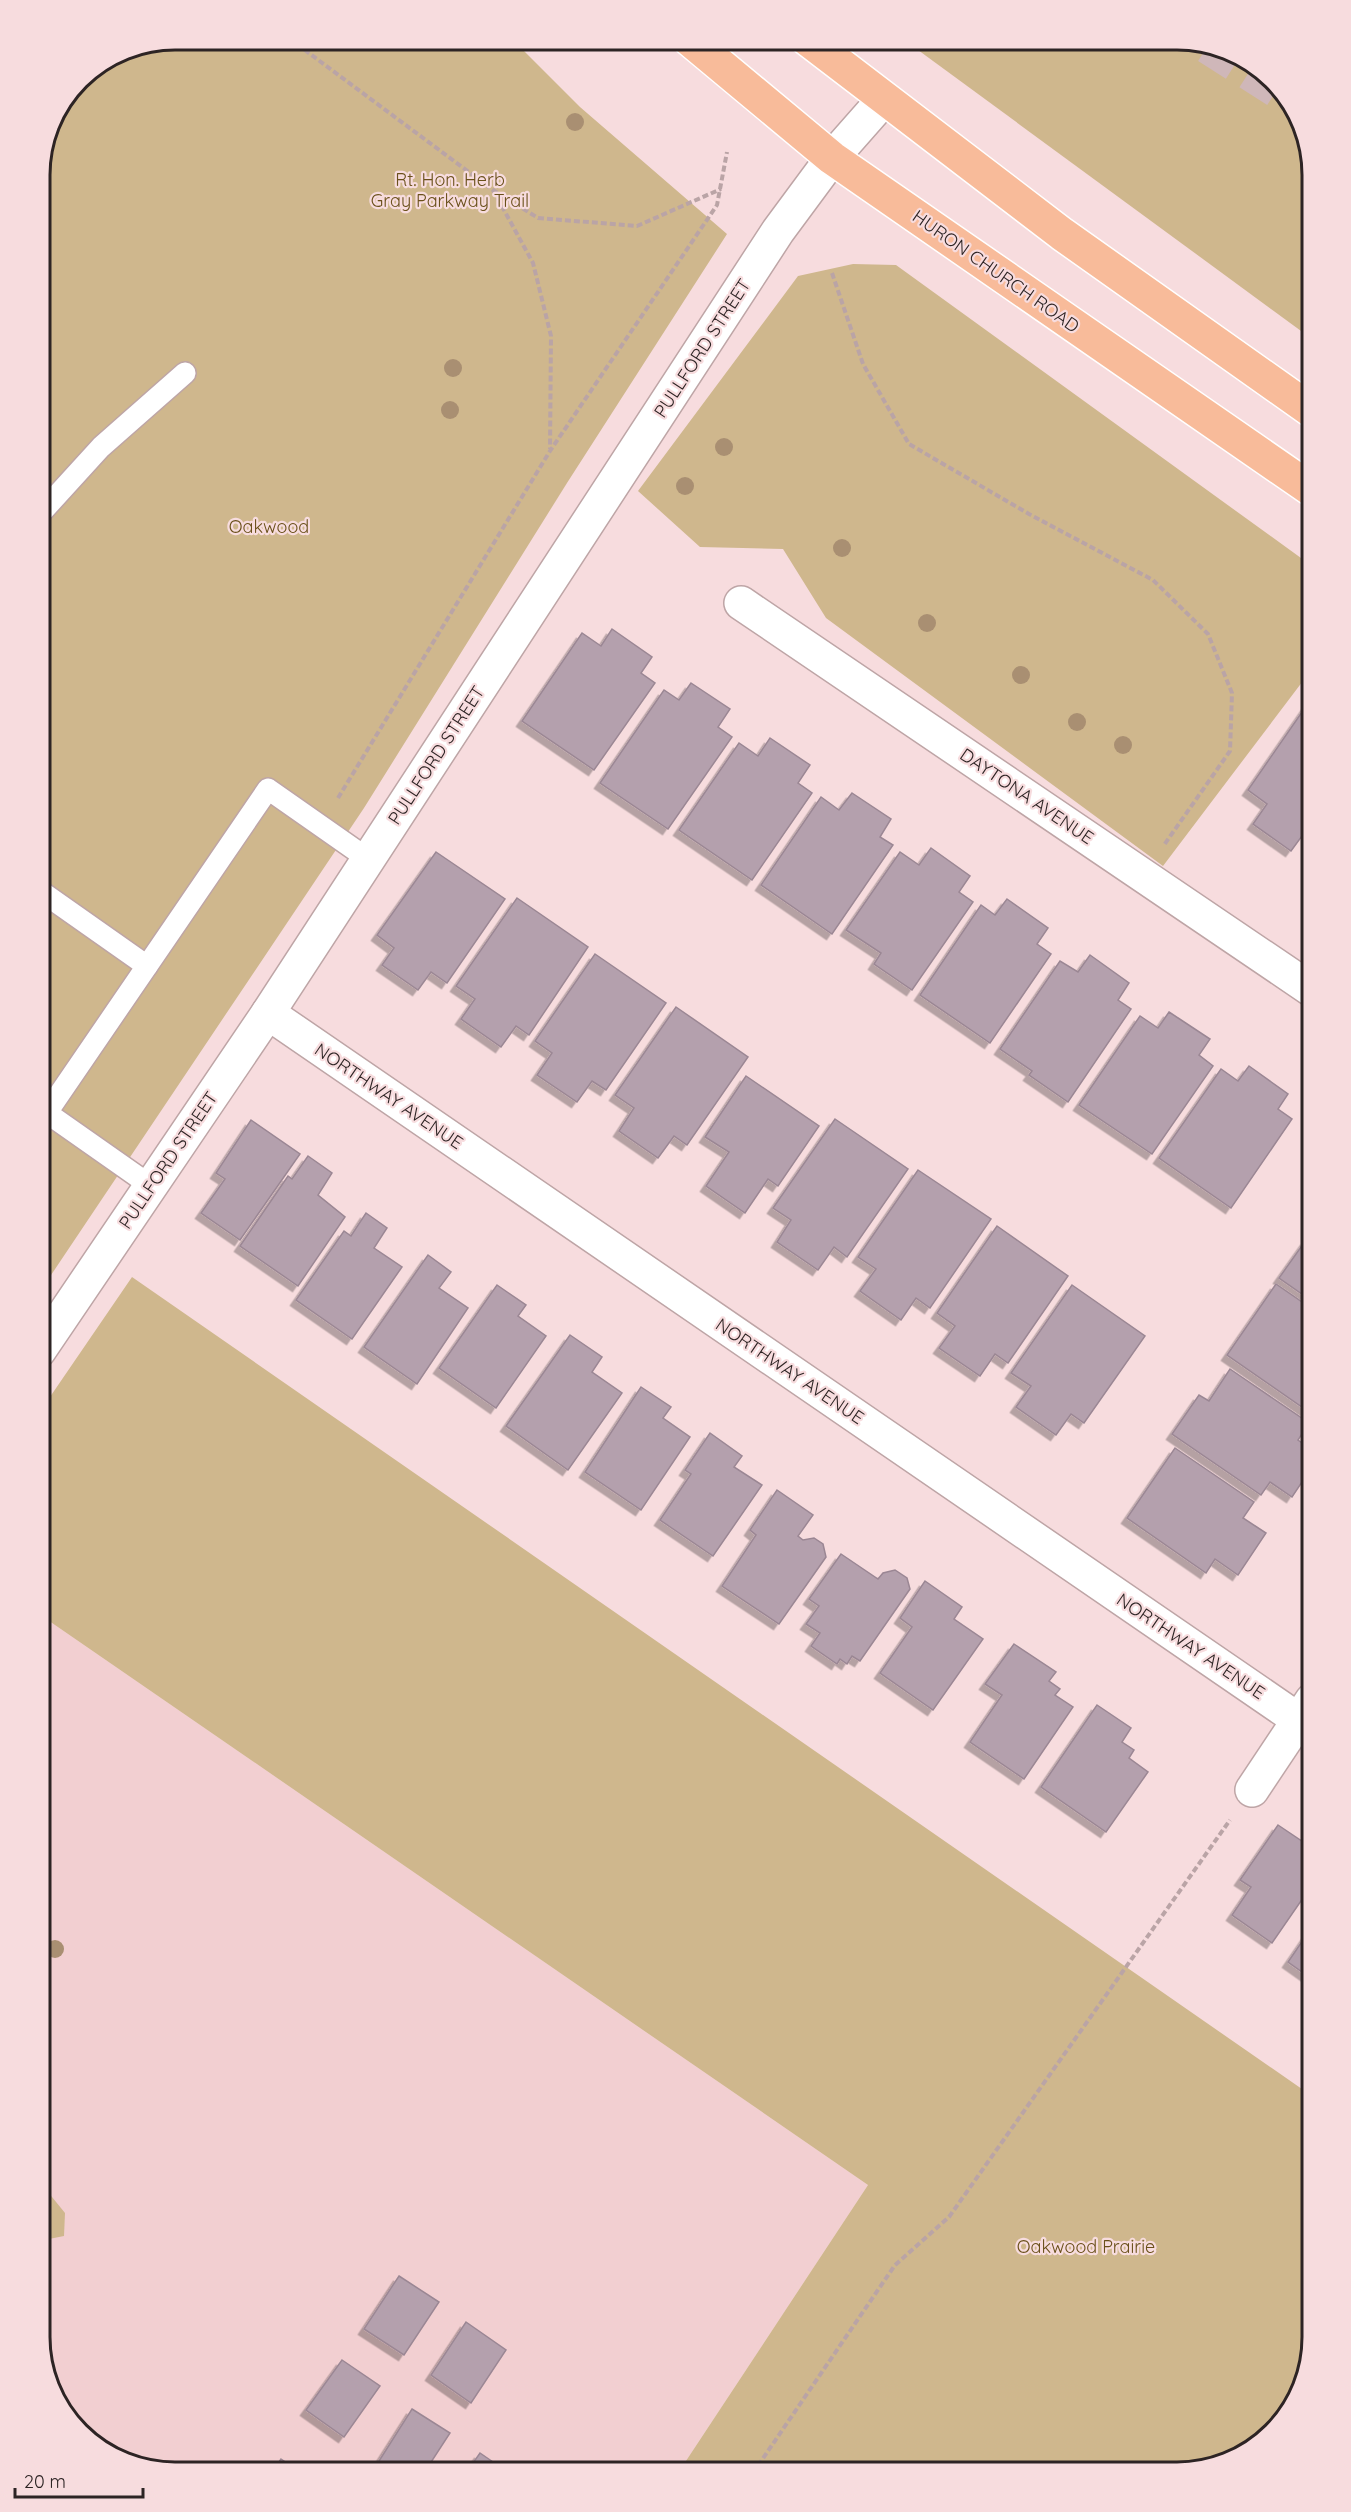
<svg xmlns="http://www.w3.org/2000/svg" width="1351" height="2512" font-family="Quicksand,sans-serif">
  <defs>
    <filter id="shadow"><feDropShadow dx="-5.5" dy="5.5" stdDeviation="0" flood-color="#0004"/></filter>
  </defs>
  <rect width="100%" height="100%" fill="#f7dcde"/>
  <path fill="#f2cfd1" d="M39 1614 868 2185 678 2473H166L99 2450 49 2390 39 2337Z"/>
  <g fill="#cfb78d">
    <path d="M175 39H512L580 107 727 234 567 483 364 808 39 1293V166L49 122 79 79 123 49Z"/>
    <path d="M903 39H1186L1259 67 1302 122 1312 175V339Z"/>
    <path d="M853 264 896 265 1312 566V669L1163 866 826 618 783 549 700 547 638 491 798 276Z"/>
    <path d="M132 1277 1312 2096V2338L1289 2413 1229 2463 1176 2473H678L868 2185 39 1614V1413Z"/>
    <path d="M39 2181 65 2213 64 2236 39 2241Z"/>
  </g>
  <g fill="#b4a0ad" stroke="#9b8794" stroke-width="1.5" filter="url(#shadow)">
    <path d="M612 629 652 657 641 673 655 683 594 770 522 721 582 633 601 646Z"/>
    <path d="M691 683 730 709 718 727 732 737 668 829 600 783 664 690 679 700Z"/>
    <path d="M1309 702 1312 705V833L1307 829 1291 851 1253 824 1267 804 1248 790Z"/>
    <path d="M770 738 810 765 798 783 812 793 752 880 679 830 739 743 758 756Z"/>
    <path d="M852 793 891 819 880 837 893 845 832 934 761 885 821 797 839 810Z"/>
    <path d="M931 848 970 876 959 892 973 902 912 990 874 964 881 953 846 930 900 852 919 865Z"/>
    <path d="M436 852 505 899 447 983 431 972 418 990 382 965 394 948 377 935Z"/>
    <path d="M517 898 588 947 529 1035 516 1026 501 1047 461 1019 475 999 456 986Z"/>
    <path d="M1007 899 1048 928 1037 944 1051 954 990 1043 920 995 981 905 995 915Z"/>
    <path d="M595 954 666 1003 606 1090 592 1081 577 1102 537 1075 552 1053 535 1041Z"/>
    <path d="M1090 955 1129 983 1118 1000 1131 1009 1068 1102 1029 1075 1032 1071 1000 1049 1060 961 1078 972Z"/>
    <path d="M676 1007 748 1057 687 1145 674 1136 658 1158 619 1131 634 1108 615 1095Z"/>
    <path d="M1169 1012 1210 1039 1199 1055 1213 1066 1152 1154 1079 1105 1140 1016 1158 1028Z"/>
    <path d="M1249 1066 1288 1094 1278 1109 1292 1119 1231 1208 1159 1158 1221 1069 1238 1081Z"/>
    <path d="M746 1076 819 1126 778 1186 768 1179 745 1213 706 1186 729 1152 705 1137Z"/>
    <path d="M835 1119 908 1169 847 1257 834 1247 818 1270 777 1242 791 1220 773 1208Z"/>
    <path d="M251 1120 300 1154 240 1240 201 1213 225 1179 216 1173Z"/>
    <path d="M308 1156 332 1173 318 1195 345 1217 298 1286 240 1246 288 1176 292 1179Z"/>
    <path d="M918 1170 991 1219 930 1308 916 1298 901 1320 860 1291 876 1269 858 1257Z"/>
    <path d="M366 1213 387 1228 374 1248 402 1267 352 1339 296 1300 344 1231 351 1236Z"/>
    <path d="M997 1226 1068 1276 1008 1363 995 1354 980 1376 939 1348 955 1326 937 1313Z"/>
    <path d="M1306 1240 1312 1244V1301L1279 1278Z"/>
    <path d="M428 1255 451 1272 439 1288 468 1308 417 1384 364 1347Z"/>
    <path d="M1276 1284 1312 1309V1414L1227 1355Z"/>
    <path d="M497 1285 526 1305 518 1316 546 1336 496 1408 439 1368Z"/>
    <path d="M1072 1285 1145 1336 1084 1423 1071 1414 1056 1435 1016 1407 1031 1386 1011 1373Z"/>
    <path d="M570 1335 602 1357 592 1372 622 1393 568 1470 506 1426Z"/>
    <path d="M1230 1369 1309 1423 1298 1440 1312 1450V1467L1292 1497 1270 1482 1261 1495 1172 1434 1199 1395 1209 1401Z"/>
    <path d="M641 1387 671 1407 663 1418 690 1437 641 1510 585 1472Z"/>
    <path d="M710 1433 742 1456 734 1467 762 1485 713 1556 660 1520 691 1474 685 1470Z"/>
    <path d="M1175 1448 1254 1502 1243 1518 1266 1533 1238 1575 1215 1559 1206 1573 1127 1518Z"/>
    <path d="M777 1490 813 1515 798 1536 803 1540 814 1538 823 1544 826 1557 779 1624 722 1586 756 1535 750 1530Z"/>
    <path d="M841 1554 878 1579 883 1573 895 1570 907 1578 910 1589 860 1661 852 1656 847 1664 840 1659 837 1664 811 1646 820 1633 806 1624 819 1606 809 1599Z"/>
    <path d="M925 1581 962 1607 954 1619 983 1639 933 1710 880 1673 912 1627 900 1618Z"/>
    <path d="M1014 1644 1056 1672 1049 1681 1060 1689 1055 1695 1073 1707 1024 1779 970 1742 1002 1695 985 1684Z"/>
    <path d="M1097 1705 1131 1728 1122 1742 1134 1750 1129 1758 1148 1772 1106 1832 1041 1787Z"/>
    <path d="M1278 1825 1312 1848V1885L1272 1943 1232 1915 1251 1887 1240 1880Z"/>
    <path d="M1312 1927V1979L1288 1962Z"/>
    <path d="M399 2276 439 2302 404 2355 364 2329Z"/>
    <path d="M466 2322 506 2350 471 2403 431 2375Z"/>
    <path d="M342 2360 380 2386 344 2437 306 2410Z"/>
    <path d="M412 2409 450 2433 424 2473H398L379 2461Z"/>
    <path d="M480 2453 509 2473H466Z"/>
    <path d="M281 2459 302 2473H271Z"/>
  </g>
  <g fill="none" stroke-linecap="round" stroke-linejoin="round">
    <path stroke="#cfb7b9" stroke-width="33" stroke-dasharray="33 16" stroke-linecap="butt" d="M1207 47 1279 93"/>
    <defs>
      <g id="lane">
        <path d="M39 515 101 447 185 373"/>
        <path d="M39 890 147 966"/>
        <path d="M47 1113 151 1186"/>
        <path d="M39 1124 268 789 368 859"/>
      </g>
      <g id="street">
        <path d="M741 603 1312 990"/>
        <path d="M268 1013 1312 1729"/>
        <path d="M39 1351 268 1013 778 231 832 158 884 99"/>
        <path d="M1252 1790 1312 1700"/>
      </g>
      <g id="primary">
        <path d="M689 39 832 158 1312 490"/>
        <path d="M807 39 1062 234 1312 411"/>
      </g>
    </defs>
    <use href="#lane" stroke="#bea5a6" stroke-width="24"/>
    <use href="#street" stroke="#bea5a6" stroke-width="36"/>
    <use href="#primary" stroke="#fff" stroke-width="36"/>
    <g stroke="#baa4a6" stroke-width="4" stroke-dasharray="6 3" stroke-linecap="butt">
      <path d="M290 39 493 190 538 218 637 226 721 189"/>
      <path d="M493 190 533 263 551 336 550 449"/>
      <path d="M832 273 863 364 909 444 1029 514 1153 580 1208 634 1232 693 1230 751 1164 845"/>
      <path d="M338 798 550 451 717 205 727 152"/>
      <path d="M753 2473 895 2265 949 2217 1230 1820"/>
    </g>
    <use href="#lane" stroke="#fff" stroke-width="21"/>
    <use href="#street" stroke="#fff" stroke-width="33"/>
    <use href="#primary" stroke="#f8bb9a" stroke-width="33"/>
  </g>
  <g fill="#a98f72">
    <circle cx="575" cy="122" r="9"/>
    <circle cx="453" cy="368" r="9"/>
    <circle cx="450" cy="410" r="9"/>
    <circle cx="724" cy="447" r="9"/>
    <circle cx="685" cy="486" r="9"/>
    <circle cx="842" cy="548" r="9"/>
    <circle cx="927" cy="623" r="9"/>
    <circle cx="1021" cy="675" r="9"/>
    <circle cx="1077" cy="722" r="9"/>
    <circle cx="1123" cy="745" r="9"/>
    <circle cx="55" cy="1949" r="9"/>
  </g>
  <g text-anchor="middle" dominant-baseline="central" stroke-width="4.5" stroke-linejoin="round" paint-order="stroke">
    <g font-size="18" fill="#6a501a" stroke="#f7dcde">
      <text x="450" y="179">Rt. Hon. Herb<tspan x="450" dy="21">Gray Parkway Trail</tspan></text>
      <text x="269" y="526">Oakwood</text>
      <text x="1086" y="2246">Oakwood Prairie</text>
    </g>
    <g font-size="18" fill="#2d2424" stroke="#f7dcde">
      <text transform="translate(996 271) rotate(35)">HURON CHURCH ROAD</text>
      <text transform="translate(702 348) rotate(-57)">PULLFORD STREET</text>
      <text transform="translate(436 755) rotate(-57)">PULLFORD STREET</text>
      <text transform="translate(1027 796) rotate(34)">DAYTONA AVENUE</text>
      <text transform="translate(389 1096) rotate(34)">NORTHWAY AVENUE</text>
      <text transform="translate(168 1160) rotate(-56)">PULLFORD STREET</text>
      <text transform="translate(790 1371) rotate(34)">NORTHWAY AVENUE</text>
      <text transform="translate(1191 1646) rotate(34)">NORTHWAY AVENUE</text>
    </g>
  </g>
  <path d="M0 0H1351V2512H0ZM175 50H1177A125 125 0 0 1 1302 175V2337A125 125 0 0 1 1177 2462H175A125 125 0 0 1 50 2337V175A125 125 0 0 1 175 50Z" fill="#f7dcde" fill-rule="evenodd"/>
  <path fill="none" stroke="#2d2424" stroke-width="3" d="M175 50H1177A125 125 0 0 1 1302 175V2337A125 125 0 0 1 1177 2462H175A125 125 0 0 1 50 2337V175A125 125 0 0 1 175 50Z"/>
  <path d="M15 2488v9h128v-9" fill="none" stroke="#2d2424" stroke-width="3"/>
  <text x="24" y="2488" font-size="18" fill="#2d2424" stroke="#f7dcde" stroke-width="4.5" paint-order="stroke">20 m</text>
</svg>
